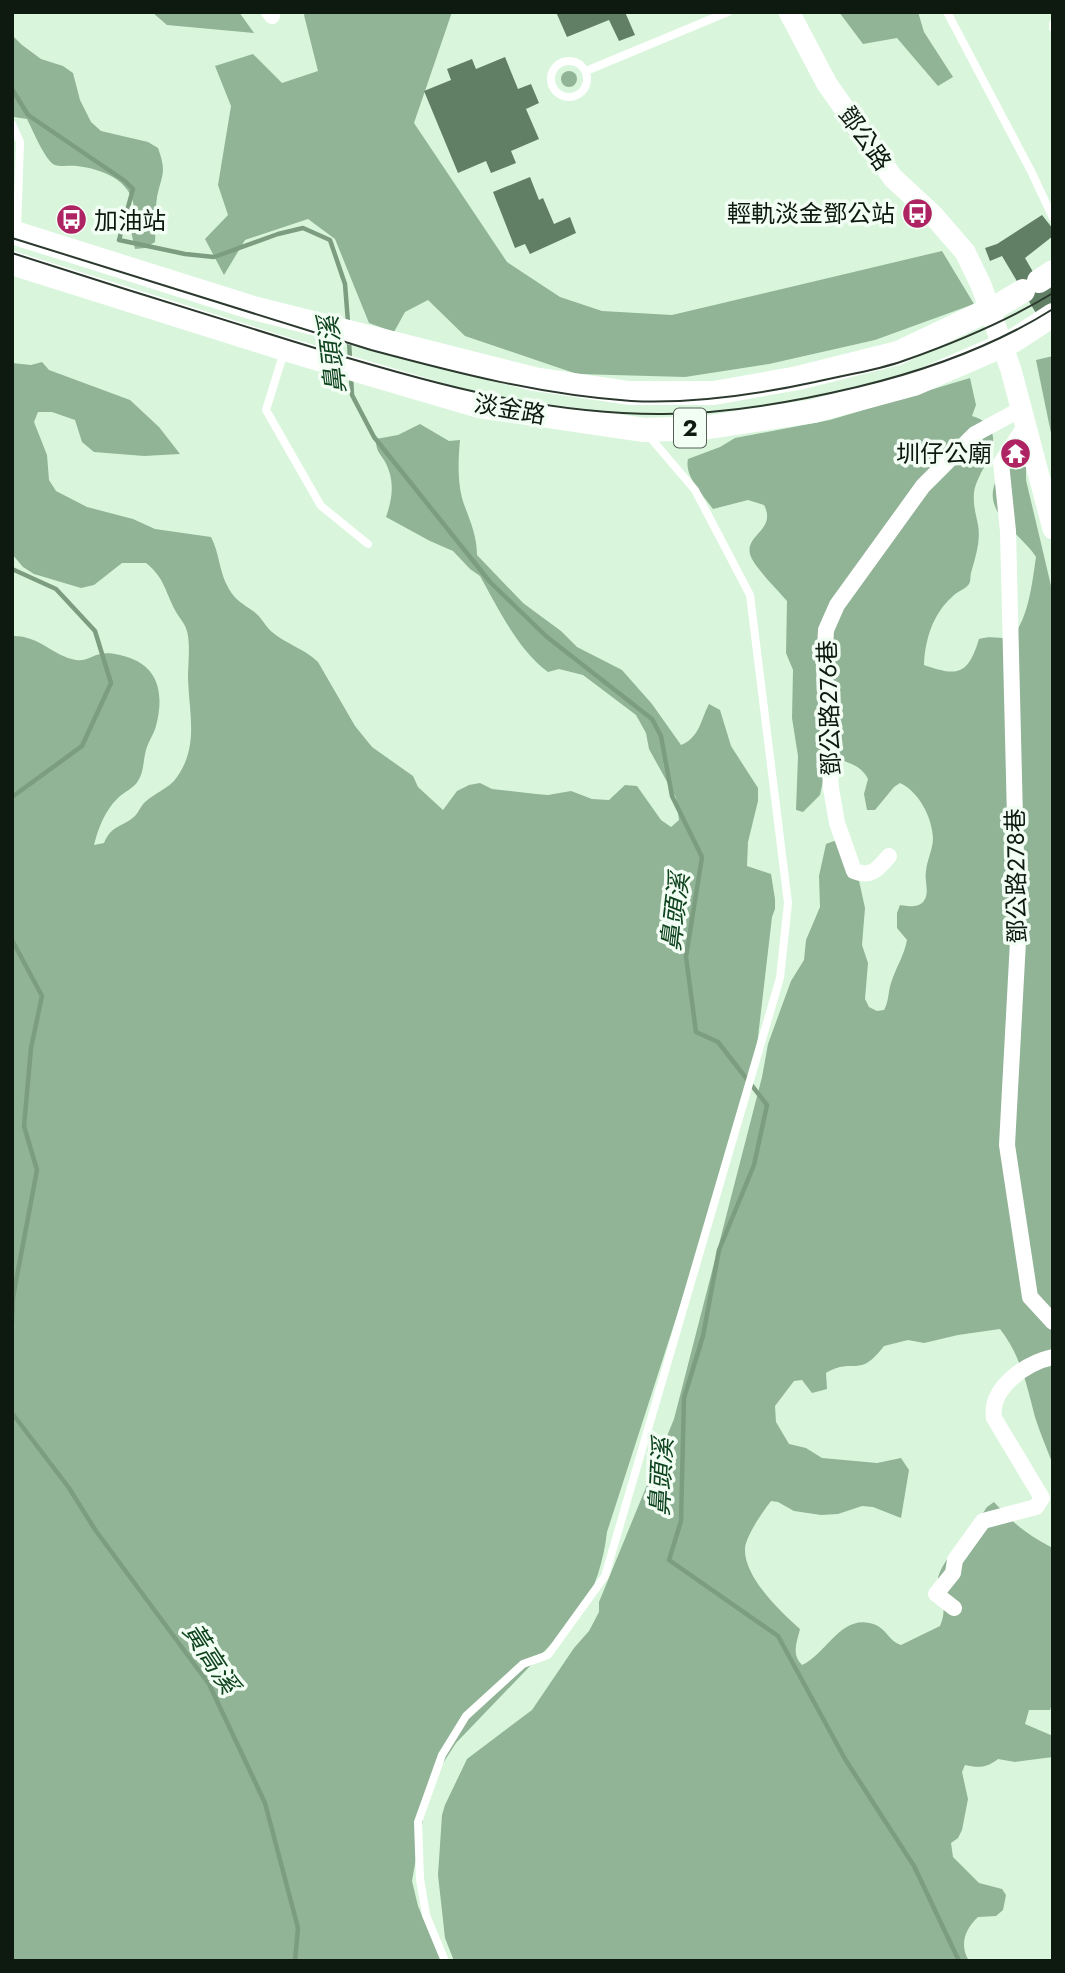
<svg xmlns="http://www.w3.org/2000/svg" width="1065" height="1973" font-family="Jost,'Noto Sans TC',sans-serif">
  <rect width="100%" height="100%" fill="#d9f6dc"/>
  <g fill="#91b396">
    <path d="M152 12H239L254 33 167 25Z"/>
    <path d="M306 12H452L414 123 507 262 560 297 602 311 672 315 942 251 974 304 875 340 769 364 685 377 577 374 465 336 428 300 405 312 394 332 369 323 335 239 308 219 245 240 224 275 205 239 228 215 218 185 231 106 215 66 253 54 282 83 318 71 304 15Z"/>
    <path d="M839 12H918L924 32 953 77 938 86 897 38 863 44Z"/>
    <path d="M12 35 22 45 41 59 63 66 73 73 80 100 91 122 101 131 148 142 158 148C167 173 162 174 157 197 155 211 156 227 155 242L145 248 135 249 130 227C135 219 135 217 134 207 131 180 102 169 77 166 71 165 61 167 55 165 45 161 32 128 27 119L14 117 12 121Z"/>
    <circle cx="569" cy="79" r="8"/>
    <path d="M1053 356V443L1036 360Z"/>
    <path d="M42 362 49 370 130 400 159 427 180 454 144 456 94 452 82 442 75 420 52 412H38L34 422 47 455 49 480 56 491 87 507 133 519 155 529 211 537C220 554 219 573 229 589 235 600 243 604 253 611 261 616 265 626 272 632 286 644 305 649 318 662L355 726 372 747 413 776 418 787 443 810 457 791 469 785 480 783 492 789 536 794 548 795 571 791 592 799 609 800 625 785 637 786 661 820 671 827 679 820 676 798 649 749 646 733 636 715 583 675 559 669 548 672C518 650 498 608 480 576L470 569 453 551 430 541 386 517C393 497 395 479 384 460 378 451 376 450 376 439L398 435 420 424 449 441 460 440C458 461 457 487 465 507 471 523 477 537 477 555L523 603 561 631 577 647 622 670 652 704 681 745C700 737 700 721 709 704L720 710 731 746 758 788V801L748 842 747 866 771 874 775 899V909L772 917 753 1080 607 1532C604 1560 594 1591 580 1614L456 1743 429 1785 412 1881 418 1906 441 1961H12V636C39 635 53 656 76 660 86 662 92 655 101 654 109 652 120 655 127 657 160 667 164 696 156 726 154 734 148 742 146 750 143 761 144 772 138 781 134 788 124 792 118 798 105 810 98 829 94 845L104 843C112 824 122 828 135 816 139 812 140 807 144 803 154 793 169 789 177 777 199 746 189 713 188 678 188 665 190 649 188 636 187 626 181 620 176 612 165 592 165 578 146 563H122L94 585 81 588 34 574 23 567 12 554V363L31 365Z"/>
    <path d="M970 378 976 405 972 416C982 419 992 425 993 437 995 456 976 475 974 493 973 506 976 514 978 525 981 541 975 558 971 573 970 577 971 581 969 584 966 589 956 592 952 597 933 614 925 639 924 665 958 677 968 675 979 639 991 635 1000 639 1012 638 1029 616 1032 584 1036 557 1022 534 979 512 997 479 1003 468 1014 467 1026 467V480L1053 594V1465C1047 1449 1040 1433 1035 1417 1027 1386 1021 1356 1000 1329L958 1335 924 1343 908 1340 884 1346C858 1380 855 1356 826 1373L827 1389 812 1393 802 1380 794 1381 775 1406 776 1422 789 1444 806 1448 822 1458 877 1463 901 1458 909 1470 901 1518 873 1507 862 1506 838 1514 821 1515 794 1511 778 1502 771 1501C764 1510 745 1537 745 1549 744 1577 780 1611 800 1629 797 1642 791 1654 802 1665 828 1653 842 1611 876 1625 887 1630 889 1641 901 1645L940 1626C949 1605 938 1598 938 1579 939 1563 977 1523 987 1507L994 1502C1015 1525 1026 1534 1053 1548V1702L1050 1710H1029L1025 1724 1053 1736V1757L1015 1762 998 1759C987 1768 978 1768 965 1765L962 1772 968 1799 962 1830 958 1838 951 1843 953 1857 979 1883 1002 1889 1006 1895 1003 1910 996 1916 978 1917C965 1929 959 1945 969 1961H454L445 1938 438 1875 442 1815 445 1805 467 1759 532 1710 574 1648 589 1631 599 1612V1602L674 1419 762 1077 768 1044 791 981 804 960 806 940 820 907 819 876 826 844 834 841 840 843 858 876 865 908 862 945 868 963 865 999 869 1007 877 1011 884 1010C889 1001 888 992 891 983 896 967 904 956 907 940L897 928V913L900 905C908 906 916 908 922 903 931 895 924 881 926 871 927 860 933 849 933 838 932 817 919 792 900 783L894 787 875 810H867L864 794 868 779C861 764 844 761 828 757L820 795 803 812 796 810 798 756 792 718 793 670 786 653 787 601C778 590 753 566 750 554 745 534 777 530 764 505L748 500 713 509C703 495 684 476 688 459L720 447 735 438 830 420Z"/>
  </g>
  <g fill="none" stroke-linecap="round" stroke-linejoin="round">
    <g stroke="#7d9d81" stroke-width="4.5">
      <path d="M12 89 28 115 125 181 133 189 119 240 185 254 214 257 278 234 303 228 330 240 345 284 348 322"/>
      <path d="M349 341 350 360"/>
      <path d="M351 376 352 395 374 437 490 582 547 637 652 719 661 736 672 796 702 857 686 957 696 1032 718 1042 767 1105 754 1165 719 1250 703 1336 684 1398 681 1521 669 1560 778 1636 845 1759 914 1866 959 1961"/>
      <path d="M12 569 56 589 95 631 111 683 82 746 12 797"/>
      <path d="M12 940 42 996 31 1048 24 1126 37 1170 13 1297 12 1323"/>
      <path d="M12 1413 69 1488 96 1531 209 1684 265 1803 298 1928 295 1961"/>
    </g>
  </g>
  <g fill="#607f64">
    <path d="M556 12H625L635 35 619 41 609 20 567 37Z"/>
    <path d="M505 57 518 89 531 84 539 103 526 109 539 139 511 151 516 163 491 173 486 161 458 173 424 91 451 80 447 69 472 59 476 69Z"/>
    <path d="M530 177 539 200 543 198 554 224 570 217 576 233 530 254 525 244 515 248 493 192Z"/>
    <path d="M1042 215 1053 229V236L1025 258 1040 284 1053 276V312L1040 320 1002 256 990 261 985 248 997 244Z"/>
  </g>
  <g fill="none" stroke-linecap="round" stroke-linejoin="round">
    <g stroke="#fff" stroke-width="8">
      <path d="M947 12 1031 171 1053 218"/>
      <path d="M1053 24V28"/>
      <circle cx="569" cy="79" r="18"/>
      <path d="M586 71 728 12"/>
      <path d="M12 124 20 142 17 231"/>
      <path d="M284 352 266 410 321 506 368 544"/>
      <path d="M445 1961 426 1915 420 1879 418 1822 442 1755 466 1716 523 1664 548 1655 605 1576 780 978 788 903 750 595 695 490 648 435"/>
    </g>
    <g stroke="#fff" stroke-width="16">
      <path d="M269 12 272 16"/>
      <path d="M1025 426 1001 463 1008 531 1018 941 1007 1145 1030 1297 1053 1322"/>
      <path d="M889 856C878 869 871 878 854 871L837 823 831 788 824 666 826 630 837 605 923 486 975 434 1021 409"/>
      <path d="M954 1608 936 1594 953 1573 955 1560 983 1521 1036 1507 1042 1498 994 1418C989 1388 1026 1363 1053 1357"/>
    </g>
    <path stroke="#fff" stroke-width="21" d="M789 12 827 84 893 178 932 214 965 252 981 285 1011 370 1053 529"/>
    <g stroke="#fff" stroke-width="24">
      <path d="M12 232 250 307 534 379 629 393H714L798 378 898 353 1001 304 1023 291"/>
      <path d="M12 263 285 349 479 406 644 430 703 428 814 411 914 384 1013 341 1053 315"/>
      <path d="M1039 281 1053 272"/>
    </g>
    <g stroke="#2c392e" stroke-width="2">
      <path d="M12 238 371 350C457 373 542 395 631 401 694 404 755 395 815 382 844 375 875 371 903 361 954 343 1007 321 1053 293"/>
      <path d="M12 253C105 283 199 312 292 341 412 378 536 415 663 414 728 414 794 402 857 387 924 371 994 346 1053 309"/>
    </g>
  </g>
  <defs>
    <symbol id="bus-disc" viewBox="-11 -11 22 22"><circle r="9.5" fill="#ae2463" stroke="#f2fef4"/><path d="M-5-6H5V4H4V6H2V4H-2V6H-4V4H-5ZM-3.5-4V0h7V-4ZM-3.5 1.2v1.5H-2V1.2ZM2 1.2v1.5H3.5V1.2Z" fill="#fff"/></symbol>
    <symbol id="temple-disc" viewBox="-11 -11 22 22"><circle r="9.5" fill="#ae2463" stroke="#f2fef4"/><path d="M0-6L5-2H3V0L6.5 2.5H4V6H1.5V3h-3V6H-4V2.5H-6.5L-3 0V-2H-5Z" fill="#fff"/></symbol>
  </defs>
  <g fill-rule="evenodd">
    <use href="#bus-disc" x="900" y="196" width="35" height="35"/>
    <use href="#bus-disc" x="54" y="202" width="35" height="35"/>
    <use href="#temple-disc" x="998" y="436" width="35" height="35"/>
  </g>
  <g text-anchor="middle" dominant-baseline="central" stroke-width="7" stroke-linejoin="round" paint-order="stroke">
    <rect fill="#f2fef4" stroke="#525e54" stroke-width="2" x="674" y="408.5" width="32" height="39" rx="5"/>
    <g font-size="23" font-weight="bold" fill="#0e1910">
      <text x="690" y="428">2</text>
    </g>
    <g font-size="24" fill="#0e1910" stroke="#f2fef4">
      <text transform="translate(865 138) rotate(55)">鄧公路</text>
      <text transform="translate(510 409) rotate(10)">淡金路</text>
      <text transform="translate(829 708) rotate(-92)">鄧公路276巷</text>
      <text transform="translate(1016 876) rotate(-91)">鄧公路278巷</text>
    </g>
    <g font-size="24" fill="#0e1910" stroke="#f2fef4" text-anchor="end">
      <text x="895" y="213">輕軌淡金鄧公站</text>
      <text x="94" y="220" text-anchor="start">加油站</text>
      <text x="992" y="453">圳仔公廟</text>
    </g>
    <g font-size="26" font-style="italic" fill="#0f441e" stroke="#f2fef4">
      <text transform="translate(332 355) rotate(-96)">鼻頭溪</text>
      <text transform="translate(675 912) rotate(-83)">鼻頭溪</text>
      <text transform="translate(661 1477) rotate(-87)">鼻頭溪</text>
      <text transform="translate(211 1658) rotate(57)">黃高溪</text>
    </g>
  </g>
  <rect width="1065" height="1973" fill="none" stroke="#0e1910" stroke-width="28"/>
</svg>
